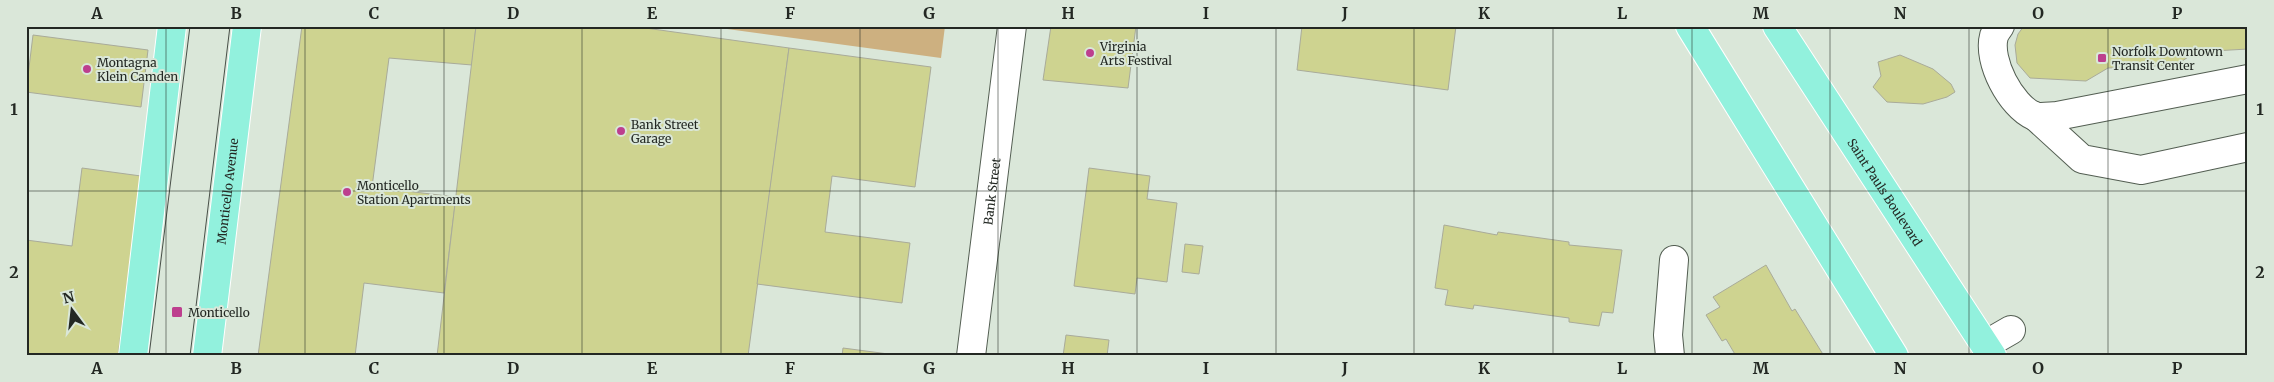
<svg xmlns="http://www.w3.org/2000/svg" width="2274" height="382" font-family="Merriweather,serif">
  <rect width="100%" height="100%" fill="#dae7d9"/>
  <path fill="#cdb080" d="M705 26H945L941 58Z"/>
  <g fill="#ced390" stroke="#a9ab9a">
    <path d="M302 26H476L472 65 389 58 372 187 456 197 444 293 364 283 355 356H258Z"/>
    <path d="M476 26H631L789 48 748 356H437Z"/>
    <path d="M1051 26H1136L1128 88 1043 80Z"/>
    <path d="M1302 26H1456L1448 90 1297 70Z"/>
    <path d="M2024 26H2248V49L2196 52 2176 65 2108 68 2086 81 2030 78 2017 63 2015 45 2018 34Z"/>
    <path d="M33 35 148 50 141 107 26 92Z"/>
    <path d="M789 48 931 67 915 187 832 176 825 232 910 243 902 303 757 284Z"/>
    <path d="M1900 55 1933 69 1951 84 1955 92 1947 97 1923 104 1887 102 1873 87 1881 76 1878 62Z"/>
    <path d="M82 168 141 176 118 356H26V240L72 246Z"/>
    <path d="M1089 168 1150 176 1147 199 1177 203 1167 282 1137 278 1135 294 1074 286Z"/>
    <path d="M1444 225 1497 235 1498 232 1569 242V245L1622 250 1613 313 1602 312 1599 326 1569 322V318L1474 305 1473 309 1445 305 1448 290 1435 288Z"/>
    <path d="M1185 244 1203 246 1199 274 1182 272Z"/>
    <path d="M1766 265 1792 311 1795 309 1824 356H1736L1726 339 1722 341 1706 315 1720 307 1713 297Z"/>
    <path d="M1066 335 1109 340 1107 356H1063Z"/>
    <path d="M843 348 896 355V356H842Z"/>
  </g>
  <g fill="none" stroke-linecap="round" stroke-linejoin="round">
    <defs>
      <g id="minor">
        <path d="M2000 26C1998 29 1995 33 1994 36 1987 61 2011 106 2034 116 2040 118 2051 116 2057 116L2248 79"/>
        <path d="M2035 116 2082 159 2141 170 2248 147"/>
        <path d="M1985 345 2011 330"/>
        <path id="s1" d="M971 356 1012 26"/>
        <path d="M1670 356 1668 335 1674 260"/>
      </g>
      <g id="major">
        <path d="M1690 26 1894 356"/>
        <path id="s2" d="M1777 26 1992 356"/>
        <path d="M133 356 172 26"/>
        <path id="s3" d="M207 356 247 26"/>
      </g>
    </defs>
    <use href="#minor" stroke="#535e52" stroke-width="30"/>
    <use href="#major" stroke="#fff" stroke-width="30"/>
    <use href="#minor" stroke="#fff" stroke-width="28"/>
    <use href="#major" stroke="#92f1dd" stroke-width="28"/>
    <g stroke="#484f48" stroke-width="1">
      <path d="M149 356 190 26"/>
      <path d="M190 356 230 26"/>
    </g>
  </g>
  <path fill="none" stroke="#232823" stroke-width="1" stroke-opacity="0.55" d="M166 26V356M305 26V356M444 26V356M582 26V356M721 26V356M860 26V356M998 26V356M1137 26V356M1276 26V356M1414 26V356M1553 26V356M1692 26V356M1830 26V356M1969 26V356M2108 26V356M26 191H2248"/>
  <g fill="#bd3f8e" stroke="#dae7d9" stroke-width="2">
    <circle cx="1090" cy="53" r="5"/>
    <rect x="2097" y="53" width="10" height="10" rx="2.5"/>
    <circle cx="87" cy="69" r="5"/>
    <circle cx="621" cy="131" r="5"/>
    <circle cx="347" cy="192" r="5"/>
    <rect x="171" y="306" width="12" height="12" rx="2.5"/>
  </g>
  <g text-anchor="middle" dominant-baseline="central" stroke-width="4" stroke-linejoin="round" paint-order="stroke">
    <g font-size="12" fill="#232823" stroke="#dae7d9" text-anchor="start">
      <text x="1100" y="46">Virginia<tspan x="1100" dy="14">Arts Festival</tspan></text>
      <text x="2112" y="51">Norfolk Downtown<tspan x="2112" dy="14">Transit Center</tspan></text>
      <text x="97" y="62">Montagna<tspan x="97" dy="14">Klein Camden</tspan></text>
      <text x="631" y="124">Bank Street<tspan x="631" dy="14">Garage</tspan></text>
      <text x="357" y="185">Monticello<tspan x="357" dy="14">Station Apartments</tspan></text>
      <text x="188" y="312">Monticello</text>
    </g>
    <g font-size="12" fill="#232823" stroke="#dae7d9">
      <text stroke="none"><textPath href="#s3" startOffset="166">Monticello Avenue</textPath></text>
      <text stroke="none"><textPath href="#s1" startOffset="166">Bank Street</textPath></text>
      <text stroke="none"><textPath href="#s2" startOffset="198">Saint Pauls Boulevard</textPath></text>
    </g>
  </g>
  <rect width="2274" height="382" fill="none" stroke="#dae7d9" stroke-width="55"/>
  <g transform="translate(72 310) rotate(345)" stroke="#dae7d9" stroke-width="4" paint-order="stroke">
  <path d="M0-4L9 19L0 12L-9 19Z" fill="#232823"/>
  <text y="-8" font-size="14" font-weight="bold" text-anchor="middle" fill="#232823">N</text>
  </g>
  <rect x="28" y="28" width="2218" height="326" fill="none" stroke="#232823" stroke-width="2"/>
  <g font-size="16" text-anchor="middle" font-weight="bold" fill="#232823">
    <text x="97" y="19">A</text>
    <text x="236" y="19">B</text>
    <text x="374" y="19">C</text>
    <text x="513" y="19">D</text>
    <text x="652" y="19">E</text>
    <text x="790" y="19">F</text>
    <text x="929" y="19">G</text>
    <text x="1068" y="19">H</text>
    <text x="1206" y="19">I</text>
    <text x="1345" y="19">J</text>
    <text x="1484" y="19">K</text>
    <text x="1622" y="19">L</text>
    <text x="1761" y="19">M</text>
    <text x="1900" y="19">N</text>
    <text x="2038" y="19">O</text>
    <text x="2177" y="19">P</text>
    <text x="14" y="115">1</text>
    <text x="2260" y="115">1</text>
    <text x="14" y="278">2</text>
    <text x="2260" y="278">2</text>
    <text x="97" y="374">A</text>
    <text x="236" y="374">B</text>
    <text x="374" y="374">C</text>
    <text x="513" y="374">D</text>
    <text x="652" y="374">E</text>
    <text x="790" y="374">F</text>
    <text x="929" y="374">G</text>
    <text x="1068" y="374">H</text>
    <text x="1206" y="374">I</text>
    <text x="1345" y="374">J</text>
    <text x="1484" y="374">K</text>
    <text x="1622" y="374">L</text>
    <text x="1761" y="374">M</text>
    <text x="1900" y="374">N</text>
    <text x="2038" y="374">O</text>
    <text x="2177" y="374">P</text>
  </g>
</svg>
